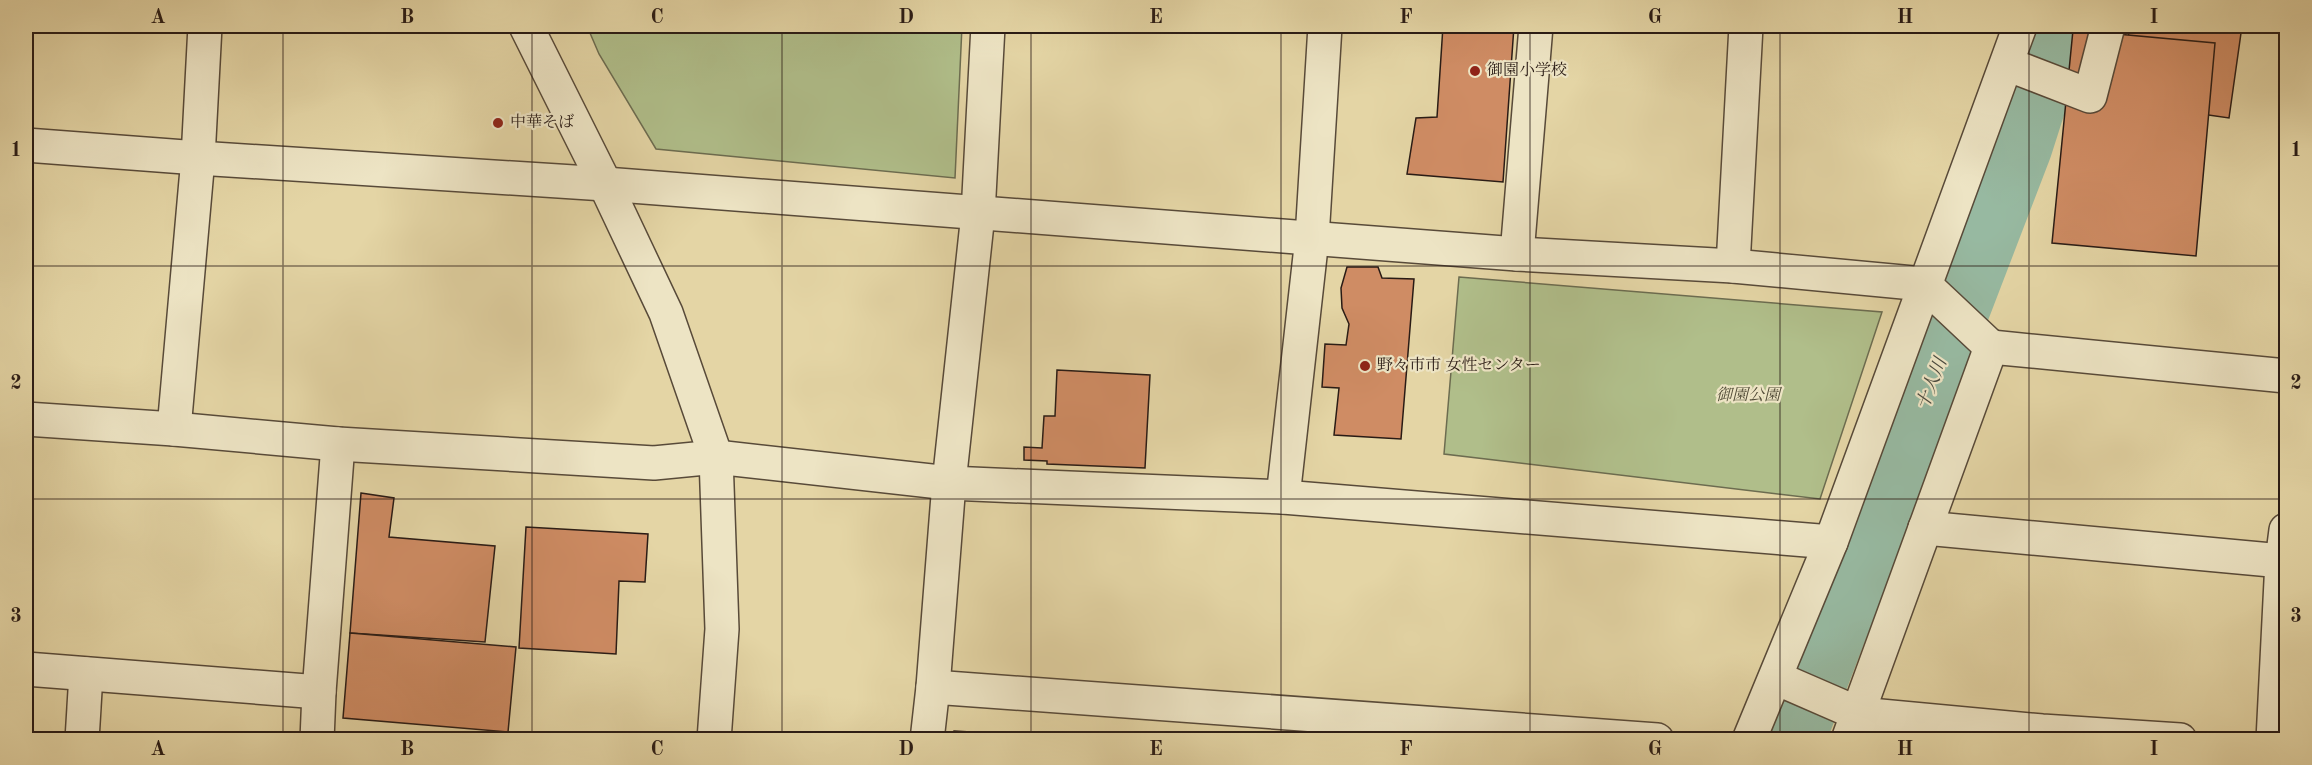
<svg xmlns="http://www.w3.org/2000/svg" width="2312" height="765" font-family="'Old Standard TT','Noto Serif JP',serif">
  <rect width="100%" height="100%" fill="#e4d5a5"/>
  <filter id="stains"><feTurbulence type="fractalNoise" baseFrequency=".00333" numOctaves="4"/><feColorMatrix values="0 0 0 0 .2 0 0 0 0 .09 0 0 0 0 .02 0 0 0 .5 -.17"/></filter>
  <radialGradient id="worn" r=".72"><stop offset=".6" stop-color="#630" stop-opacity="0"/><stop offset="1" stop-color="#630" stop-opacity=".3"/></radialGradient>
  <g fill="#b0be8a" stroke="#6c6c50" stroke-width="1.5">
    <path d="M587 26H962L955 178 656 149 599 54Z"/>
    <path d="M1459 277 1882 312 1820 499 1444 454Z"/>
  </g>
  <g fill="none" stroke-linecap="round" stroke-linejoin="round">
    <path stroke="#97b9a1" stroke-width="60" d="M1795 740 2022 148 2061 26"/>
  </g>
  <g fill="#cf8c64" stroke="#291b15" stroke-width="1.5">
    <path d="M1443 26H1514L1503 182 1407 174 1416 118 1437 117Z"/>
    <path d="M2130 26H2242L2229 118 2181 111 2189 55 2127 44Z"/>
    <path d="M2073 30 2215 43 2196 256 2052 243Z"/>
    <path d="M1347 267H1378L1382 278 1414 279 1401 439 1334 435 1339 388 1322 387 1325 344 1346 345 1349 324 1342 308 1341 288Z"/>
    <path d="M1057 370 1150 375 1145 468 1047 464V461L1024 460V447L1042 448 1044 416H1055Z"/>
    <path d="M361 493 394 498 389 537 495 546 485 642 350 633Z"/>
    <path d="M526 527 648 534 645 582 619 581 616 654 519 648Z"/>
    <path d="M350 633 516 647 508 732 343 718Z"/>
    <path d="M954 731 1005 734 1004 740H953Z"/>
  </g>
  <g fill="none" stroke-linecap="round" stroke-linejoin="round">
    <defs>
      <g id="minor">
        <path d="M526 26 605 184 666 313 716 457 722 629 714 740"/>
        <path d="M2007 64 2090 96 2108 26"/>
        <path d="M26 145 198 158 605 184 1517 254 1733 266 1924 284 1991 347"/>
        <path d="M1517 254 1536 26"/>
        <path d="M1733 266 1746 26"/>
        <path d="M26 419 174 429 338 444 654 463 716 457 949 483 1283 497 1831 542"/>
        <path d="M174 429 198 158 205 26"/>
        <path d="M1283 497 1312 238 1325 26"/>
        <path d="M1925 528 2282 561"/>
        <path d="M26 669 319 692"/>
        <path d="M1776 678 1859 714 2042 731 2180 740"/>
        <path d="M933 687 949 483 978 214 988 26"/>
        <path d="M82 740 86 674"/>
        <path d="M317 740 319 692 338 444"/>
        <path d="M927 740 933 687 1657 740"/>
        <path d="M1749 740 1831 542 2020 26"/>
        <path d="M1848 740 1991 347 2286 376"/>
        <path d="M2273 740 2282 561 2286 530"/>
      </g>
    </defs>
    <use href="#minor" stroke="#584a39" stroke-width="36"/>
    <use href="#minor" stroke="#ede4c4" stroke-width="33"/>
  </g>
  <path fill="none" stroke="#291b15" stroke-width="1.5" stroke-opacity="0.55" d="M283 26V740M532 26V740M782 26V740M1031 26V740M1281 26V740M1530 26V740M1780 26V740M2029 26V740M26 266H2286M26 499H2286"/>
  <g fill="#8f2418" stroke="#ede4c4" stroke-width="2">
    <circle cx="1475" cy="71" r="6"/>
    <circle cx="498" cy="123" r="6"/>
    <circle cx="1365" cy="366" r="6"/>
  </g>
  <g text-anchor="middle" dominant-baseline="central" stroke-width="4.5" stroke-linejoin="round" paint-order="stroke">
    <g font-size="16" fill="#291b15" stroke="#ede4c4" text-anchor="start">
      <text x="1487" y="71">御園小学校</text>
      <text x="510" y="123">中華そば</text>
      <text x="1377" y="366">野々市市 女性センター</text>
    </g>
    <g font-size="16" font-style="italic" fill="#524c38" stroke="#ede4c4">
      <text x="1748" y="396">御園公園</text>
    </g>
    <g font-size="18" font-style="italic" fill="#4a4a3f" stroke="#ede4c4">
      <text transform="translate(1932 384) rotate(-69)">十人川</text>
    </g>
  </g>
  <rect width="2312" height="765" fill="none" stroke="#e4d5a5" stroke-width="66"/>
  <rect x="33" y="33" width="2246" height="699" fill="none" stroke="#291b15" stroke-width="2"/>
  <g font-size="20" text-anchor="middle" font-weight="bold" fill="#291b15">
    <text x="158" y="23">A</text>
    <text x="407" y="23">B</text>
    <text x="657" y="23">C</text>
    <text x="906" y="23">D</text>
    <text x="1156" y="23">E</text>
    <text x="1406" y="23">F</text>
    <text x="1655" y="23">G</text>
    <text x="1905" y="23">H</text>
    <text x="2154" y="23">I</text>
    <text x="16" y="156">1</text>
    <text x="2296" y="156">1</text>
    <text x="16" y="389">2</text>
    <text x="2296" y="389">2</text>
    <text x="16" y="622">3</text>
    <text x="2296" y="622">3</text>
    <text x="158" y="755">A</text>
    <text x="407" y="755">B</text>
    <text x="657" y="755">C</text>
    <text x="906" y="755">D</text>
    <text x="1156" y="755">E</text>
    <text x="1406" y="755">F</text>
    <text x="1655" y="755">G</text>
    <text x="1905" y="755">H</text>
    <text x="2154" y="755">I</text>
  </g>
  <rect width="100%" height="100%" filter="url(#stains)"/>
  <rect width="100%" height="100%" fill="url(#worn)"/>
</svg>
